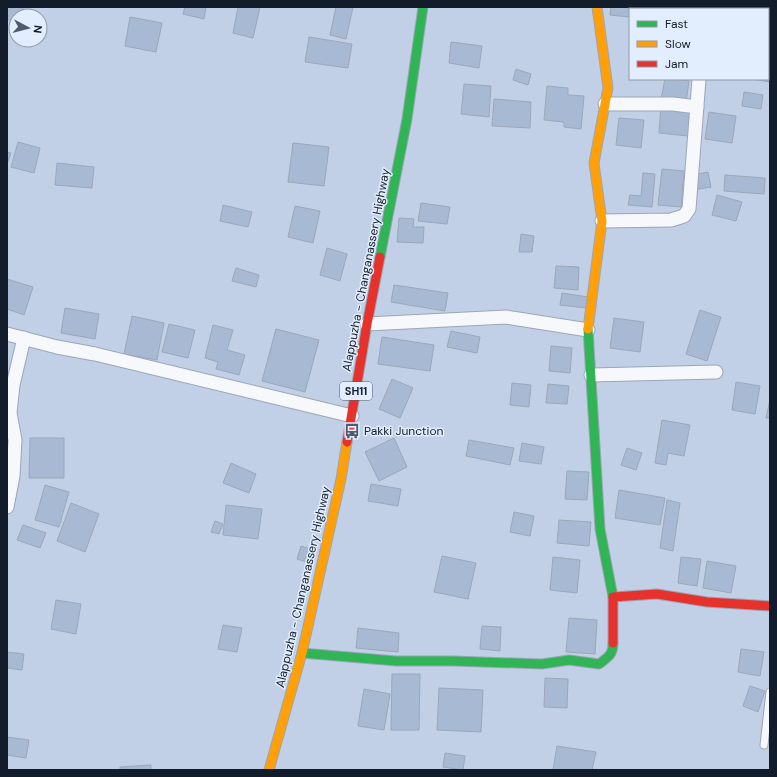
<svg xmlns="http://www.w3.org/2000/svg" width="777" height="777" font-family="'DM Sans',sans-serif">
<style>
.building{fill:#a8b9d3;stroke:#9ca7b8}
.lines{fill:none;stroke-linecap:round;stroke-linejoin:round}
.lane-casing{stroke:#9ba6b7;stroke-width:9}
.street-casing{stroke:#9ba6b7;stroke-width:15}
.fast-casing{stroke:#9ba6b7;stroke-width:11}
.slow-casing{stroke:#9ba6b7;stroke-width:11}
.jam-casing{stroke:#9ba6b7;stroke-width:11}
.lane{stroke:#f6f8fb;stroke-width:7}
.street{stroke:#f6f8fb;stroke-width:13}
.fast{stroke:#30b455;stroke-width:9}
.slow{stroke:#ff9f0a;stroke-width:9}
.jam{stroke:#e5322d;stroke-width:9}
.labels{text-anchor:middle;stroke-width:3;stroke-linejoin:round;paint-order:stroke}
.shield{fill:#e2edfd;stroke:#505b69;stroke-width:1}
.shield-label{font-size:11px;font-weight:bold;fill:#121c2a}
.street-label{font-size:12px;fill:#121c2a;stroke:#e2edfd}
.poi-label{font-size:12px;fill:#121c2a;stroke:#e2edfd;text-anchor:start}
</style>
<rect width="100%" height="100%" fill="#c1d0e6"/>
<g class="building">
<path d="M7,7H24L19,16H16L15,23L7,19Z"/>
<path d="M185,7H206L204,19L183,14Z"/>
<path d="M238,7H260L253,38L233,33Z"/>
<path d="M336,7H353L346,39L330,35Z"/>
<path d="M611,7H639V9H630V17L610,15Z"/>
<path d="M711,7H734L742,9H711Z"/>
<path d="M130,17L162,23L156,52L125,46Z"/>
<path d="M309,37L352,44L348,68L305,62Z"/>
<path d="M451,42L482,46L479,68L449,63Z"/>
<path d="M768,60H770V82L752,79H768Z"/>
<path d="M516,69L531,74L528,85L513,80Z"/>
<path d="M665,79H678L689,81L686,103L661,99Z"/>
<path d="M464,84L491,86L489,117L461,114Z"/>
<path d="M547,86L568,88V95L584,96L581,129L564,127V122L544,120Z"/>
<path d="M744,92L763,95L761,109L742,106Z"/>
<path d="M494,99L531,102L530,128L492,126Z"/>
<path d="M661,105L691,108L688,136L659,133Z"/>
<path d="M709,112L736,116L732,143L705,139Z"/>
<path d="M619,118L644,120L641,148L616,145Z"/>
<path d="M18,142L40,148L34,173L11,167Z"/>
<path d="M293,143L329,147L324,186L288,182Z"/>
<path d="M7,152L11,153L7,164Z"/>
<path d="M57,163L94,167L92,188L55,185Z"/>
<path d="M662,169L684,171L681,207L658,205Z"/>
<path d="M708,172L711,187L694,190L692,175Z"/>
<path d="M643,173L655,174L652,207L628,205L630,195L641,196Z"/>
<path d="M725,175L765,178L764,194L724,191Z"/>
<path d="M717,195L742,202L736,221L712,215Z"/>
<path d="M421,203L450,207L447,224L418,221Z"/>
<path d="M223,205L252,212L248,227L220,221Z"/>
<path d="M295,206L320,211L313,243L288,237Z"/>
<path d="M399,218L414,219L413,227H424L423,243L397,242Z"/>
<path d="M521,234L534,236L532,252H519Z"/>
<path d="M327,248L347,254L340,281L320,275Z"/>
<path d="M556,266L579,267L578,290L554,288Z"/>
<path d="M236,268L259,275L256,287L232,281Z"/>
<path d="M7,279L33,287L24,315L7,309Z"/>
<path d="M394,285L448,293L445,311L391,302Z"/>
<path d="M562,293L588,297L586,308L560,305Z"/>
<path d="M65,308L99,314L95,339L61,333Z"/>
<path d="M700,310L721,317L707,361L686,354Z"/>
<path d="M132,316L164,323L157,360L124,354Z"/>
<path d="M614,318L644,322L640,352L610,348Z"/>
<path d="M169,324L195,330L188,358L162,352Z"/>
<path d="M213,325L233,330L227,350L245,355L239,375L216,369L218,362L205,358Z"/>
<path d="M276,329L319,340L305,392L262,381Z"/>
<path d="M451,331L480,337L477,353L447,347Z"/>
<path d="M382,337L434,345L430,371L378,364Z"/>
<path d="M551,346L572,348L570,373L549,371Z"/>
<path d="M392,379L413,388L400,418L379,409Z"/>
<path d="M736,382L760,386L755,414L732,410Z"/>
<path d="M512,383L531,385L529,407L510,405Z"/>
<path d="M548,384L569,386L567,404L546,403Z"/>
<path d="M770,400V418H766Z"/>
<path d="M662,420L690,425L684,456L668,453L666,465L655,463Z"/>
<path d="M30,438H64V478H29Z"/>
<path d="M394,438L407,467L379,481L365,452Z"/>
<path d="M469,440L514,448L510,465L466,456Z"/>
<path d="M522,443L544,447L541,464L519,461Z"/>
<path d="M627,448L642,453L636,470L621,465Z"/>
<path d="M231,463L256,474L249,493L223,483Z"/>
<path d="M567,471L589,472L587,500L565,499Z"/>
<path d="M371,484L401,489L398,506L368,501Z"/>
<path d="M45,485L69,492L59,527L35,520Z"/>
<path d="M619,490L665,498L660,525L615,518Z"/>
<path d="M667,500L680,503L673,551L660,548Z"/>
<path d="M71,503L99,514L85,552L57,541Z"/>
<path d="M226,505L262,509L258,539L223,535Z"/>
<path d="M514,512L534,516L530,536L510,532Z"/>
<path d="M559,520L591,522L589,546L557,543Z"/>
<path d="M215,521L223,524L219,534L211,532Z"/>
<path d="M23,525L46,533L40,548L17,540Z"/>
<path d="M301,546L311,549L307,562L297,559Z"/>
<path d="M442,556L476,563L468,599L434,592Z"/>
<path d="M553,557L580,560L577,593L550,590Z"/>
<path d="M681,557L701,559L697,586L678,583Z"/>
<path d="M707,561L736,566L731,593L703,588Z"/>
<path d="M56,600L81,604L76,634L51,629Z"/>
<path d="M569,618L597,620L595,654L566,652Z"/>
<path d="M223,625L242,628L237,652L218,649Z"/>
<path d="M482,626L501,627L500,651L480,649Z"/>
<path d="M358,628L399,633L398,652L356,648Z"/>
<path d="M741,649L764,652L760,676L738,672Z"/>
<path d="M7,652L24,654L22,670L7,668Z"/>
<path d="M392,674H420L419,730H391Z"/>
<path d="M545,678L568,679L567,708L544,707Z"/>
<path d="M750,686L765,691L758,712L743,706Z"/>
<path d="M439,688L483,690L481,732L437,730Z"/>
<path d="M364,689L390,694L384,730L358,726Z"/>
<path d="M7,737L29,740L26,758L7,755Z"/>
<path d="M557,746L596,752L592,770H553Z"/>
<path d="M445,753L465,756L463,770L443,767Z"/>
<path d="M151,765V770H120V767Z"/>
</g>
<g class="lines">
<defs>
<path id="lane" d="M764,745L770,692"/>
<g id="street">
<path d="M704,9V7"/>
<path d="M605,104H673L697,107"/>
<path d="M602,221L671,220L684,216L689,209L699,79"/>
<path d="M367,324L506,317L588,330"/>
<path d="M7,334L57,347L95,354L352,416"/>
<path d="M591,375L716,372"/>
<path d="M7,507L13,476L15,440L10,413L13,385L24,338"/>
</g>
<g id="fast">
<path d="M380,257L407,119L423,7"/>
<path d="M588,329L600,529L613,597"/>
<path d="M302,653L396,661H453L542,664L569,660L599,664C608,657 613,655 613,643"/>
</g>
<g id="slow">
<path d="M588,329L602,221L594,163L608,88L597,7"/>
<path d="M269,770L302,653L341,479L347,442"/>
</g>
<g id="jam">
<path d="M347,442L367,324L380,257"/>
<path d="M613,643V597L657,594L707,602L770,606"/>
</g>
</defs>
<use href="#lane" class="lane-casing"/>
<use href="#street" class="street-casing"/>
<use href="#fast" class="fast-casing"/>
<use href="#slow" class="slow-casing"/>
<use href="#jam" class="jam-casing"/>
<use href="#lane" class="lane"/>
<use href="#street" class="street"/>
<use href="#fast" class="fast"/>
<use href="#slow" class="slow"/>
<use href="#jam" class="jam"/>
</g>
<defs>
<symbol id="bus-bare" viewBox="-9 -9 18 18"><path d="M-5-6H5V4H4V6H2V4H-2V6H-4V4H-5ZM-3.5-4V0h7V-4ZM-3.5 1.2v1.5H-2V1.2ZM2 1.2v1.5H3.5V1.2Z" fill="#4f5b6c" stroke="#e2edfd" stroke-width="2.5" paint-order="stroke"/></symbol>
</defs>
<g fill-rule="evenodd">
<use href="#bus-bare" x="341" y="420" width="22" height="22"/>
</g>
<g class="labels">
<rect class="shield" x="340" y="382" width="32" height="18" rx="3"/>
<g class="shield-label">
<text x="356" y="395">SH11</text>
</g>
<g class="street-label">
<text transform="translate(366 270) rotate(-79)" y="4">Alappuzha - Changanassery Highway</text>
<text transform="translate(303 587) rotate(-77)" y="4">Alappuzha - Changanassery Highway</text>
</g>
<g class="poi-label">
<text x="364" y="435">Pakki Junction</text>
</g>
</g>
<rect width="777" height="777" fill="none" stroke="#121c2a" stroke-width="16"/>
<rect x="629" y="8" width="140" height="72" fill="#e2edfd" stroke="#8f99a9"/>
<rect x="637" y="21" width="20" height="6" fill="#30b455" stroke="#8f99a9"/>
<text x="665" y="28" font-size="12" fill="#121c2a">Fast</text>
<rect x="637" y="41" width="20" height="6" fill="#ff9f0a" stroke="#8f99a9"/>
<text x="665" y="48" font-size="12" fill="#121c2a">Slow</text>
<rect x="637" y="61" width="20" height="6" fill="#e5322d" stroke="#8f99a9"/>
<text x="665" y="68" font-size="12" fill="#121c2a">Jam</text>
<g transform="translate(28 28) rotate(97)"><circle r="19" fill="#e2edfd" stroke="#8f99a9"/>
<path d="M0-3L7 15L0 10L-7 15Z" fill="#4f5b6c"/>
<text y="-6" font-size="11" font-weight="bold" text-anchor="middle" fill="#121c2a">N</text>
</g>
</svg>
